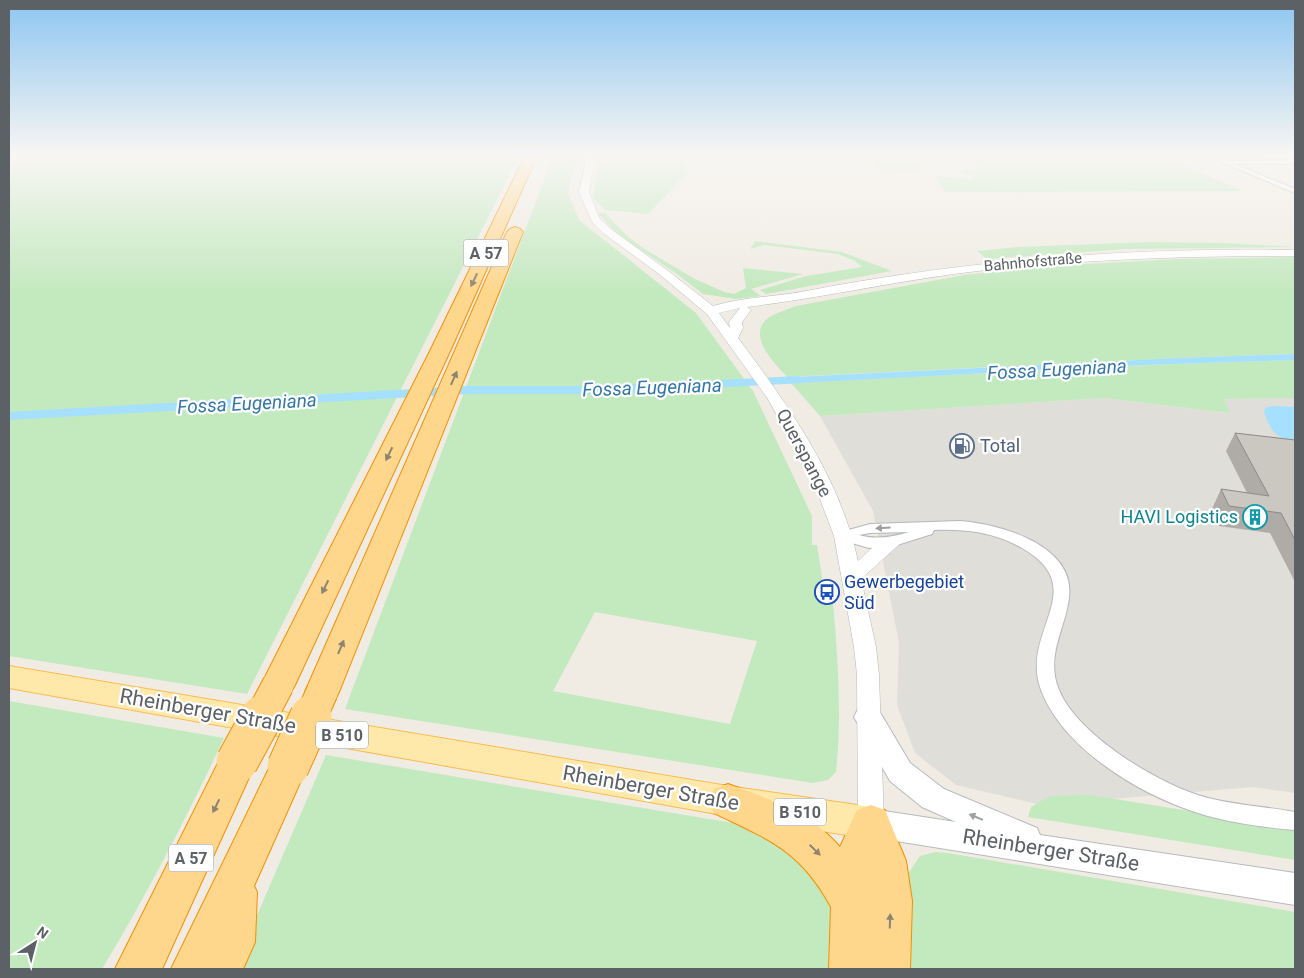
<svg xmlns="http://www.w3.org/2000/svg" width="1304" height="978" font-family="Roboto,sans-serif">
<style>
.industrial{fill:#e0ded9}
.green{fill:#c3e9bf;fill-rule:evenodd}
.water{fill:#a5e0ff}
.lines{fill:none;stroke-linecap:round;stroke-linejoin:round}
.canal{fill:#a5e0ff;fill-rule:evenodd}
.minor-casing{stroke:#b5b8bc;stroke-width:2}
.tertiary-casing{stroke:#b5b8bc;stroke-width:1}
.secondary-casing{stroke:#b6babf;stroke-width:2}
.primary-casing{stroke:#fabb53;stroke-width:2}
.motorway-casing{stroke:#f49000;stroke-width:2}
.minor{fill:#fff;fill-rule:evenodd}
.tertiary{fill:#fff;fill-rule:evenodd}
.secondary{fill:#fff;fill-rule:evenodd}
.primary{fill:#ffe9aa;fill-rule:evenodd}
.motorway{fill:#ffd78c;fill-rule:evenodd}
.motorway-bridge-far1-casing{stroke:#f49000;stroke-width:33;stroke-linecap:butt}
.motorway-bridge-casing{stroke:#f49000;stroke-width:43;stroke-linecap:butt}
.motorway-bridge-far1{stroke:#ffd78c;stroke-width:31}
.motorway-bridge{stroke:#ffd78c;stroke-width:41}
.wall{fill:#afaba6}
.building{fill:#cbc7c1;stroke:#8e8b87}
.oneway{fill:#8d8471}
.oneway2{fill:#9da0a3}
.labels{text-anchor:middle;stroke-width:4.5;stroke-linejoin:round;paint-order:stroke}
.far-street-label{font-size:15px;fill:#5c6166;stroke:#fff}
.shield{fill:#fff;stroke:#8d9094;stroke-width:1}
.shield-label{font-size:16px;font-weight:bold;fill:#5c6166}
.service-label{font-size:18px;fill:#4e5e75;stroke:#fff;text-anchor:start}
.street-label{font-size:18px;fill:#5c6166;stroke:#fff}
.culture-label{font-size:18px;fill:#0d838f;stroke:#fff;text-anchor:end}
.transit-label{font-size:18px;fill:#164399;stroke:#fff;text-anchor:start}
.water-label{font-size:19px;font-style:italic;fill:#3677a6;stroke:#fff}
.near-street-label{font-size:21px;fill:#5c6166;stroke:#fff}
</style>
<rect width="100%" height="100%" fill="#f0ece4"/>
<path class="industrial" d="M1104,398L1229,413L1224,399L1295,398V793L1253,787L1041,805L956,785L915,753L897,705L899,643L873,511L820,416Z"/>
<g class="green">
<path d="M46,156H519L247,694L9,656V167Z"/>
<path d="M553,156H578L568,193L579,220L696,313L753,391L812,516V545H817L826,602H833C838,659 842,716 836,772L828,780L813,783L345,709ZM595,612L757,641L730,724L553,691Z"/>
<path d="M600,156H685L688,173L648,214L605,210L593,198Z"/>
<path d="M704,156H916L924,170L877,169L873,162L703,158Z"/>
<path d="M972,156H1163L1242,191L945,192L935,176L973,179L971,175H965L959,169H977L978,166Z"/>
<path d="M598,213H605L626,235L643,248L693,278L724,292L734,294L746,288L743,268L803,274L751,289L761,296L736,299L703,294L677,274L617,234Z"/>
<path d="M755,241L842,252L892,271L766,294L760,290L806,276L862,267L855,261L838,254L764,245L750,249Z"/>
<path d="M1150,242L1224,243L1295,247L1126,249L987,259L977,251L1019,247Z"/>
<path d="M1295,257V354L1179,358L787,377C773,362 744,333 771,316C779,312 788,309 796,306L964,275L1048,266L1179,259Z"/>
<path d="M1295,360V398L1224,399L1230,413L1104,398L820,416L791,383L1145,365Z"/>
<path d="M9,701L224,738C187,817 147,894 102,969H9Z"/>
<path d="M326,755L733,823L779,837L810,857L842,929L840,969H234Z"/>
<path d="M1090,795L1295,828V860L1028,817L1031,807L1050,796Z"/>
<path d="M935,852L948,853L1295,912V969H903L907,875L920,856Z"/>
</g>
<g class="water">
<path d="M1295,354V360L1145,365L778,384L773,378L1179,358Z"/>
<path d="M1273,406L1295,407V444C1276,437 1271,432 1264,412L1265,408Z"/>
</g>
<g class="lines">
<path class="canal" d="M798,376L805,380L803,383L599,394H468L9,420V412L468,386H599Z"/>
<defs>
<g id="minor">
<path d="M1207,156H1217L1228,161L1295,160V164H1235L1295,189V193Z"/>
<path d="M960,521C1000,524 1076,545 1069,598C1065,630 1045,656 1059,690C1077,734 1154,781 1198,795C1229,805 1263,806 1295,812V830C1263,827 1229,823 1198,813C1141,795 1063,749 1041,690C1019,631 1093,589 1022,548C994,532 965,529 934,530L932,534L894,546L869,548L838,539L836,536L838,533L870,524ZM909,532C893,537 876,540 859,535L870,533Z"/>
</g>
<path id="tertiary" d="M587,156H595L589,192L600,219L611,229L667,270L713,306C743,297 775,297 806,291C967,260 1131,247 1295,250V256C1192,256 1089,259 986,270C905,279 827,297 747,307L751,310L742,322L743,328L738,338C788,405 840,477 858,561C870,551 884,532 901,537L903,541L861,579L876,647L879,675L884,823L880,832L871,835L862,832L858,823L857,675L854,647L834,536L814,483L768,399L707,314L659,274L603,233L592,222L579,192ZM740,308L729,322L730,328L719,313Z"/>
<path id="secondary" d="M868,706L878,709L910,763L944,789L1037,828L1040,835L1295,873V905L871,837L860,833L856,823L860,813L871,809L956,822L922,807L890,781L854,717L858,709Z"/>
<path id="primary" d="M9,666L728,786L871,807L883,812L888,823L883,834L871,839L728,816L9,688Z"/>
<g id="motorway">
<path d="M525,156H537L451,349L295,685L290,694L278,698L266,694L261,685L431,349Z"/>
<path d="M515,227L520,229L523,232L339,692L334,702L322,706L310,702L305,692L507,232L510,229Z"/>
<path d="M237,746L250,751L256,762L162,969H115L224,751Z"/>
<path d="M288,751L301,756L307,767L254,886L257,892L255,942L243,969H171L275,756Z"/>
<path d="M728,784C768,798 812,814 840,847L857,810L871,805L885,810L906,861L912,901L910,969H829L831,907C800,850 770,840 714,813L708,801L714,789Z"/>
</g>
</defs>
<use href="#minor" class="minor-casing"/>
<use href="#tertiary" class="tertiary-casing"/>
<use href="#secondary" class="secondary-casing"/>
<use href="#primary" class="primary-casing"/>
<use href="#motorway" class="motorway-casing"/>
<use href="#minor" class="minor"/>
<use href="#tertiary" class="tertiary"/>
<use href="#secondary" class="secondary"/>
<use href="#primary" class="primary"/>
<use href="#motorway" class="motorway"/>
<defs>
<g id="motorway-bridge-far1">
<path d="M261,717L278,685"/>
<path d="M311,717L322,692"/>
</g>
<g id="motorway-bridge">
<path d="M237,762L262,716"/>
<path d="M288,767L311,716"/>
</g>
</defs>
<use href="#motorway-bridge-far1" class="motorway-bridge-far1-casing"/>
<use href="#motorway-bridge" class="motorway-bridge-casing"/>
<use href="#motorway-bridge-far1" class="motorway-bridge-far1"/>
<use href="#motorway-bridge" class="motorway-bridge"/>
</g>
<path class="wall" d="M1235,433L1295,440V582L1270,533L1219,526L1212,509L1221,489L1247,493L1226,451Z"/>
<path class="building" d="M1235,433L1295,440V540L1281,513L1229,506L1221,489L1269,496Z"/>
<defs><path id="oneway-solid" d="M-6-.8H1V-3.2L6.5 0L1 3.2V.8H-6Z" transform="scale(1.25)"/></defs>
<g class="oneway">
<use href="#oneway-solid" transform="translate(474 280) rotate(115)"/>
<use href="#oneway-solid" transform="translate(454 378) rotate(-66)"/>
<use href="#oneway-solid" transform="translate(389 454) rotate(116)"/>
<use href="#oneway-solid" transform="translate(325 587) rotate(116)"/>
<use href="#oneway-solid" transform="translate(341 647) rotate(-67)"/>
<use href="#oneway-solid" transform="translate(216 806) rotate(116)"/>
<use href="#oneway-solid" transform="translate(815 850) rotate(44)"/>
<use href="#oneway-solid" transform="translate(890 921) rotate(-88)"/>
</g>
<g class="oneway2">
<use href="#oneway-solid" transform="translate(883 528) rotate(177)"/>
<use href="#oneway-solid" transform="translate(976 817) rotate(-157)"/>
</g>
<linearGradient id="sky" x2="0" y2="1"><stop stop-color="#8dc6f1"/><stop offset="0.53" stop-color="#f8f6f3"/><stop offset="1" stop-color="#f8f6f3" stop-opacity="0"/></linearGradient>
<rect width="1304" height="293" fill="url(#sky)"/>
<defs>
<symbol id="fuel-ring" viewBox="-11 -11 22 22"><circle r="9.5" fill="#fff" stroke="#5c6f8a" stroke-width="1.5"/><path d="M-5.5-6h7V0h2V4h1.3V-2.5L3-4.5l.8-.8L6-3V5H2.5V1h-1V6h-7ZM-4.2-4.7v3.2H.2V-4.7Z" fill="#5c6f8a"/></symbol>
<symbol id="building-ring" viewBox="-11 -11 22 22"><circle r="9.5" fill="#fff" stroke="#0f9aa8" stroke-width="1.5"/><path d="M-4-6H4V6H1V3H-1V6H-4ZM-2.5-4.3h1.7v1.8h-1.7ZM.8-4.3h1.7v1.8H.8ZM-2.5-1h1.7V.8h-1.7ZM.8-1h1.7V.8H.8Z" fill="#0f9aa8"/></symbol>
<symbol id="bus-ring" viewBox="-11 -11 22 22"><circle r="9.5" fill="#fff" stroke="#1a4fb4" stroke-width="1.5"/><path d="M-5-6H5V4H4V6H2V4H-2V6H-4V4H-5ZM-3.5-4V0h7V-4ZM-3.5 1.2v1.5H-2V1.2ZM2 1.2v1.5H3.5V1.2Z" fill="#1a4fb4"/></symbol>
</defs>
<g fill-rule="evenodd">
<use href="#fuel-ring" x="948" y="432" width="28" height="28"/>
<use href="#building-ring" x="1241" y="503" width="28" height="28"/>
<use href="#bus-ring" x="813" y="578" width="28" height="28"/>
</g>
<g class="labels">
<g class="far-street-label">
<text transform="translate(1033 262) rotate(-5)" y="5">Bahnhofstraße</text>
</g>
<g class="shield">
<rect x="463.5" y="239.5" width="45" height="27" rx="4"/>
<rect x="316" y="721.5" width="52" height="27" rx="4"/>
<rect x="774" y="798.5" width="52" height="27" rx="4"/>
<rect x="168.5" y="844.5" width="45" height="27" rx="4"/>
</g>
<g class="shield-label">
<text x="486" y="259">A 57</text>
<text x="342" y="741">B 510</text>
<text x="800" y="818">B 510</text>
<text x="191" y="864">A 57</text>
</g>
<g class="service-label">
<text x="980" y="452">Total</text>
</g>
<g class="street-label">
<text transform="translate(804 453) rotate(62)" y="6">Querspange</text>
</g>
<g class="culture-label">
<text x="1238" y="523">HAVI Logistics</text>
</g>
<g class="transit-label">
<text x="844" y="588">Gewerbegebiet<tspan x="844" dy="21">Süd</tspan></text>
</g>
<g class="water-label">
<text transform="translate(1057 369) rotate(-3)" y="7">Fossa Eugeniana</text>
<text transform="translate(652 387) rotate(-2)" y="7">Fossa Eugeniana</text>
<text transform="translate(247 403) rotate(-3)" y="7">Fossa Eugeniana</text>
</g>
<g class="near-street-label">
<text transform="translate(208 711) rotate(10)" y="7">Rheinberger Straße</text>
<text transform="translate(651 788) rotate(10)" y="7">Rheinberger Straße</text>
<text transform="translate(1051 850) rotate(9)" y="7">Rheinberger Straße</text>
</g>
</g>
<rect width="1304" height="978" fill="none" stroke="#5c6166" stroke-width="20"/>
<g transform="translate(35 943) rotate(36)" stroke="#ffffff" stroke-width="4" paint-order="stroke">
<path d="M0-4L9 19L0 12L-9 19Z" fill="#5c6166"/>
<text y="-8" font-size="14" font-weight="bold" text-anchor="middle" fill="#5c6166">N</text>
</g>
</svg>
